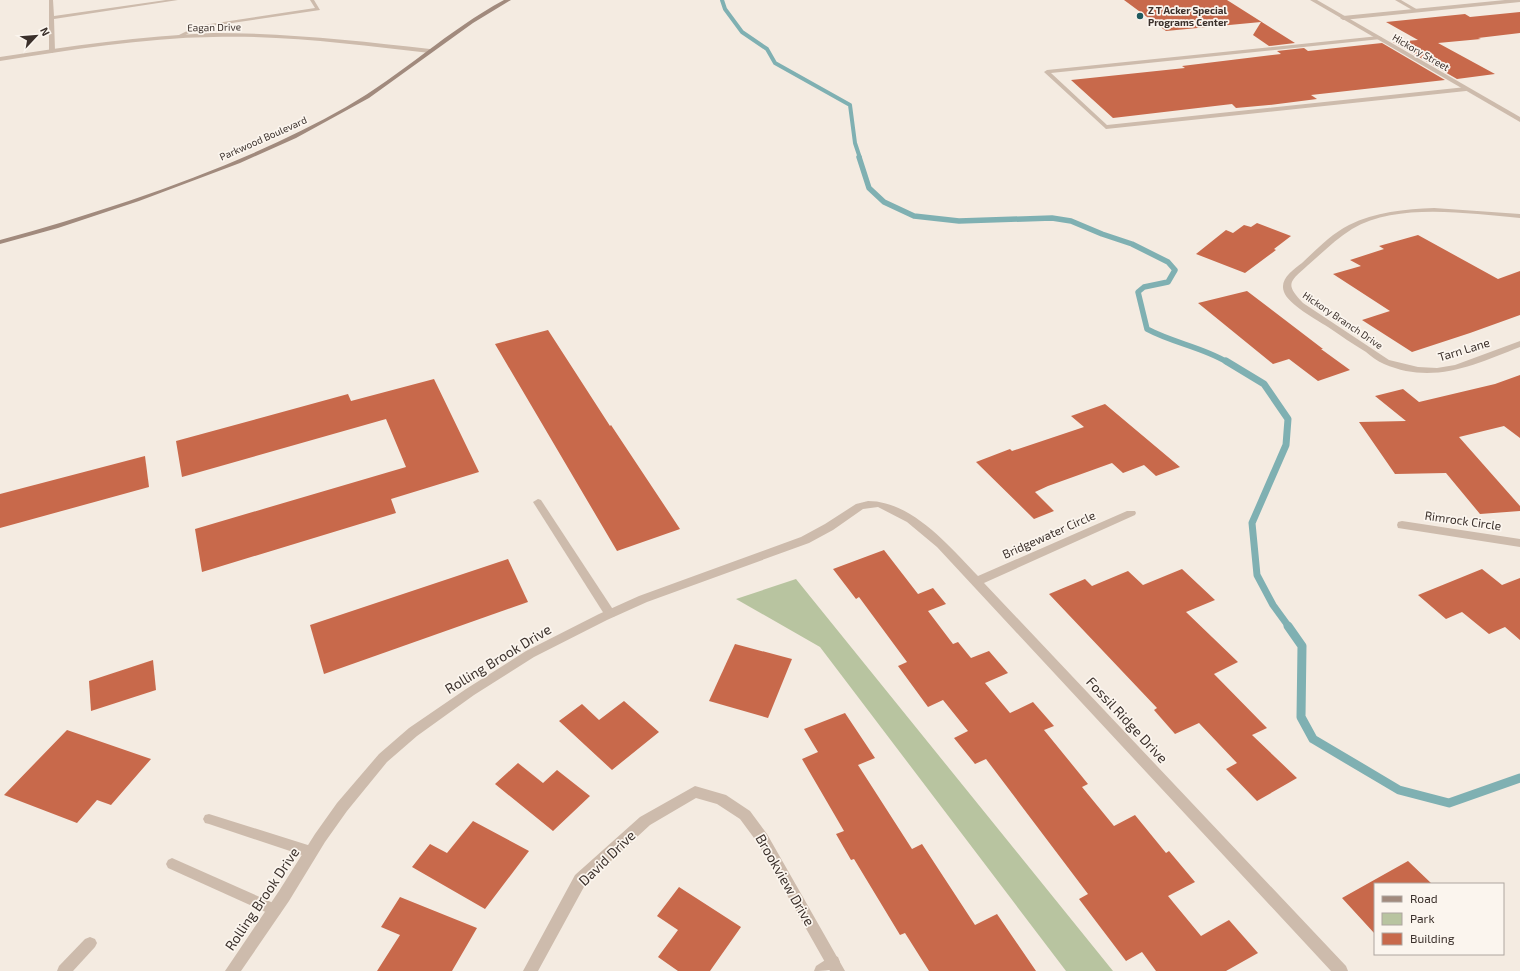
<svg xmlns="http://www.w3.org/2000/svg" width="1520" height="971" font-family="'Exo 2',sans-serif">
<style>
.green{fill:#b8c4a0}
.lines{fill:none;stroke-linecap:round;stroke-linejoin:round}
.stream-far3{stroke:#7fb0b2;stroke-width:4}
.stream-far2{stroke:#7fb0b2;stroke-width:5.5}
.stream-far1{stroke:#7fb0b2;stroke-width:7}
.stream{stroke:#7fb0b2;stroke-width:9}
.building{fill:#c8694b}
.service{fill:#cdbbac;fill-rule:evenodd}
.minor{fill:#cdbbac;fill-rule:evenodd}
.tertiary{fill:#cdbbac;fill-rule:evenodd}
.secondary{fill:#a18a7d;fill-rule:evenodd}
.poi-dot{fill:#1f5a5e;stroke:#fbf5ee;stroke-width:1.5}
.labels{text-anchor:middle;stroke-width:3.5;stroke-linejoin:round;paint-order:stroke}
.far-poi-label{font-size:10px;font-weight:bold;fill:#3b302b;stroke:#fbf5ee;text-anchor:start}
.far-street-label{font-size:10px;fill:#3b302b;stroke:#fbf5ee}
.street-label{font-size:12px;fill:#3b302b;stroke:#fbf5ee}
.near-street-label{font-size:14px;fill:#3b302b;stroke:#fbf5ee}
</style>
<rect width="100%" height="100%" fill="#f4ebe1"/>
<path class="green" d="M796,579L1113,971H1066L820,647L736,599Z"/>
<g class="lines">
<path class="stream-far3" d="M722,0L725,9L742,32L767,49L775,63L850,105L855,143L860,158"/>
<path class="stream-far2" d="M859,157L869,188L884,202L914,216L959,221L1052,218L1071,221L1102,234L1132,244L1168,262L1175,270L1168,282L1144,287L1138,292L1147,329C1173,343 1202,347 1227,362"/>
<path class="stream-far1" d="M1226,361L1264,384L1288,419L1286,445L1252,523L1257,575L1273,605L1289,627"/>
<path class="stream" d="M1288,626L1302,646L1301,717L1313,739L1399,790L1449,803L1520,778"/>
</g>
<g class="building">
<path d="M1124,0H1227L1295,43L1269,46L1253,35L1261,22L1166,31Z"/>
<path d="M1520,12V33L1478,38L1481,39L1438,43L1495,74L1457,79L1393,42L1418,40L1386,22L1465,14L1470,17Z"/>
<path d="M1382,43L1445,80L1311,95L1317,99L1269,105L1236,108L1232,104L1113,118L1071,80L1185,68L1182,66L1281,54L1277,51L1304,48L1308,51Z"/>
<path d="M1257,223L1291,236L1274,249L1276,250L1245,273L1196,254L1226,230L1233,233L1244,225L1251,227Z"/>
<path d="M1418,235L1498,279L1520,271V315L1470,333L1412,352L1362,320L1390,311L1333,274L1361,266L1350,260L1384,249L1379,246Z"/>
<path d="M1247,291L1323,349H1321L1350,370L1318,381L1289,359L1273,364L1198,303Z"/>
<path d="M548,330L610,426L611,425L680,529L617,551L495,344Z"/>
<path d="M1520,375V438L1504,426L1459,437L1520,506V511L1480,514L1446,473L1395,474L1359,422L1406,421L1375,396L1403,389L1419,402L1495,384Z"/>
<path d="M434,379L479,472L391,499L396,513L202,572L195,529L406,467L386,419L182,477L176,441L348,394L351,401Z"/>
<path d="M1105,404L1180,467L1156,476L1144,465L1123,473L1112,463L1048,486L1035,492L1054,511L1034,519L976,462L1010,449L1012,451L1084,427L1071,416Z"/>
<path d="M145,456L149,487L0,528V494Z"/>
<path d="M884,550L918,594L933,588L946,604L928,611L953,644L958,642L971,658L989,651L1008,673L985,683L1010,713L1033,702L1054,726L1044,730L1088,784L1082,787L1114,826L1135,815L1166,853L1169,851L1195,882L1168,896L1201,936L1229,920L1258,953L1226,971H1156L1142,952L1126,961L1079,899L1088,894L986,759L975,764L954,738L968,731L943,700L928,707L898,666L907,662L859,597L856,599L833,569Z"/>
<path d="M508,559L528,602L324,674L310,625Z"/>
<path d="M1182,569L1215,600L1186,612L1238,662L1214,674L1267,728L1252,735L1297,778L1257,801L1226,769L1237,763L1199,723L1175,734L1154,710L1157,708L1049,594L1085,579L1092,586L1128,571L1143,585Z"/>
<path d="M1482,569L1502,585L1520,578V640L1505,627L1489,634L1462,612L1446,619L1418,595Z"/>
<path d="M735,644L792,659L768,718L709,701Z"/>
<path d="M153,660L156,690L91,711L89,681Z"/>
<path d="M624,701L659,732L612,770L559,721L582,704L599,720Z"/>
<path d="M845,713L875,758L858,765L912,849L922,844L975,925L997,914L1036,971H929L905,933L900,935L854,859L851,860L836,834L844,831L802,759L818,752L804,729Z"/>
<path d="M67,730L151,759L111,805L97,800L77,823L4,795Z"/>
<path d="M518,763L543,783L557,770L590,796L553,831L495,784Z"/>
<path d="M473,821L529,851L485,909L412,867L430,844L447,853Z"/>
<path d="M1408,861L1432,884H1375V934L1342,898Z"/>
<path d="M679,887L741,927L710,971H678L658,957L678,930L657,916Z"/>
<path d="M400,897L477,928L452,971H377L400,935L381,927Z"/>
</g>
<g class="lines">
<g class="service">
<path d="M49,0H53L54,16L166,0H178L54,19L55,51L52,53L49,51Z"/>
<path d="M310,0H314L320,10L198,28L180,38L175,37L197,26L315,8Z"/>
<path d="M1395,0H1401L1418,10L1414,11Z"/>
<path d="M1379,36L1382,38L1381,39L1051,73L1107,125L1466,87L1469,89L1466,91L1106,129L1044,72L1047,70Z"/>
<path d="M538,499L541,500L614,611L615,614L614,617H606L533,502Z"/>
<path d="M209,814L311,846L315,848L317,852L315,856L311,858L209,824L205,823L203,819L205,815Z"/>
<path d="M172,858L280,906L281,910L280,914L275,916L270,914L168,868L166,864L168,860Z"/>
<path d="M90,937L95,939L97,943L95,947L73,971H57L59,966L85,939Z"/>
<path d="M833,955L838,957L840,962C835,971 825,971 814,971L816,966Z"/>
</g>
<g class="minor">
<path d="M1505,0H1520V2L1343,20L1340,18L1343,16Z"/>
<path d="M213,33C286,33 358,41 430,49L433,51L430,53C358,45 286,35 213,37C142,38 71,50 0,61V57C71,46 141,36 213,33Z"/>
<path d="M1434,208L1520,214V218C1468,214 1399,202 1352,229C1336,239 1322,253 1307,266C1289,282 1285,284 1303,303L1389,360L1418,367L1437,368L1455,365L1520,341V347C1474,365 1433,385 1384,364C1377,361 1371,356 1366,352C1353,344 1341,336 1328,327C1317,320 1288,304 1284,292C1279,279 1293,270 1302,263C1316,250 1331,234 1349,225C1375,212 1405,209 1434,208Z"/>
<path d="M868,501C912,501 950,547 978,576L1127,511H1135L1136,513L1135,515L984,583L1346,966L1348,971H1331L937,547L907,522L878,507L863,509L833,530L809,543L647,602L607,620L534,657L474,695L417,736L387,762L347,811L325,842L289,901L241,971H225L279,891L315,834L337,803L379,754L409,728L466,689L526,651L599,614L639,596L801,537L825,524L856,504Z"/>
<path d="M1402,521L1520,539V547L1398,528L1397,525L1398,522Z"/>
<path d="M695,786L726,795L750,811L767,834L845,971H830L757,842L740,819L717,804L696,798L650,825L585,885L538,971H523L575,875L640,817Z"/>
</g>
<path class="tertiary" d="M1310,0H1317L1520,117V122Z"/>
<path class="secondary" d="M504,0H511L473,23L369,98L296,138L240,163L139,201L58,228L0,244V240C116,208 242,166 346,107C402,75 448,30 504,0Z"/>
</g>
<circle class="poi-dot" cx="1140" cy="16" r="4"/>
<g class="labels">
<g class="far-poi-label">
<text x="1148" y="14">Z T Acker Special<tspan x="1148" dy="12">Programs Center</tspan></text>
</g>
<g class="far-street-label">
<text transform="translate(214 27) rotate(-1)" y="4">Eagan Drive</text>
<text transform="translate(1421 52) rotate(30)" y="4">Hickory Street</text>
<text transform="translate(263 138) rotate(-24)" y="4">Parkwood Boulevard</text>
<text transform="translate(1343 320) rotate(34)" y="4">Hickory Branch Drive</text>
</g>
<g class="street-label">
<text transform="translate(1464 350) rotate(-17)" y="4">Tarn Lane</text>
<text transform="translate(1463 521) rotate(8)" y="4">Rimrock Circle</text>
<text transform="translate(1049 535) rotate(-24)" y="4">Bridgewater Circle</text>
</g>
<g class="near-street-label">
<text transform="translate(498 659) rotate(-31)" y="5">Rolling Brook Drive</text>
<text transform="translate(1127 720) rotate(47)" y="5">Fossil Ridge Drive</text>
<text transform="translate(607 858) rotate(-44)" y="5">David Drive</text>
<text transform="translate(785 880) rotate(60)" y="5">Brookview Drive</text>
<text transform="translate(262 899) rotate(-56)" y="5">Rolling Brook Drive</text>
</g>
</g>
<rect x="1374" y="883" width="130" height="72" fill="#fbf5ee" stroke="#aea6a0"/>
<rect x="1382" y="896" width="20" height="6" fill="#a18a7d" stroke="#aea6a0"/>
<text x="1410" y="903" font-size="12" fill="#3b302b">Road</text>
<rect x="1382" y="913" width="20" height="12" fill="#b8c4a0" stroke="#aea6a0"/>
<text x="1410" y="923" font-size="12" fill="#3b302b">Park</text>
<rect x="1382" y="933" width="20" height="12" fill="#c8694b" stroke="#aea6a0"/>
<text x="1410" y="943" font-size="12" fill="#3b302b">Building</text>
<g transform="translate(36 36) rotate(64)" stroke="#fbf5ee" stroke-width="3" paint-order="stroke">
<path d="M0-3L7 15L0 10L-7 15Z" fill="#3b302b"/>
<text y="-6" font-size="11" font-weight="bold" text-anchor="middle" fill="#3b302b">N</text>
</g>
</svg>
